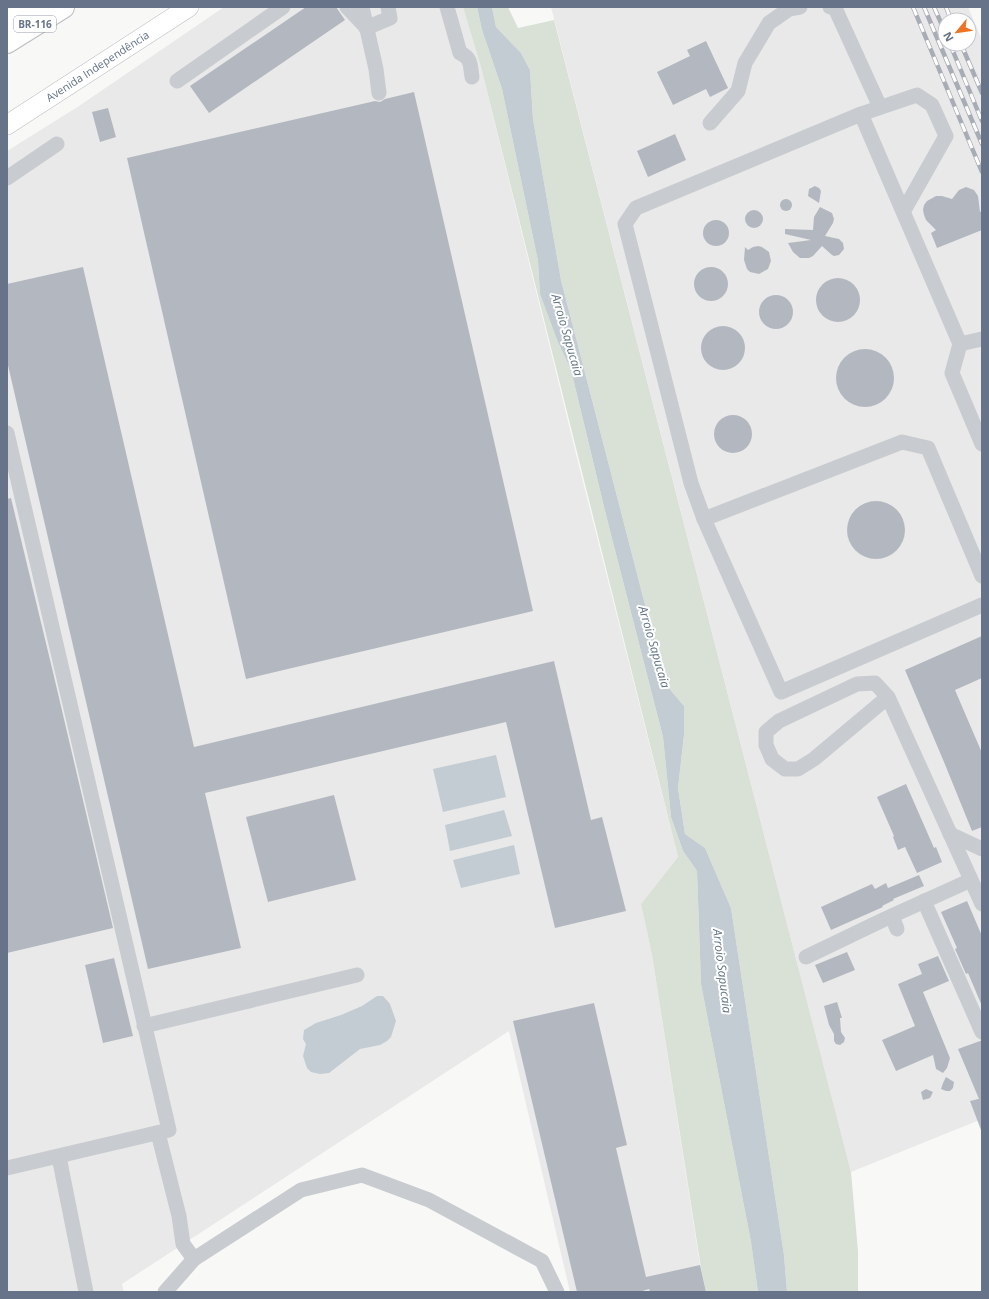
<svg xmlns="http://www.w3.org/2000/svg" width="989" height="1299" font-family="'Open Sans',sans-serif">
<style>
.built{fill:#e9e9e9;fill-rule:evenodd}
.green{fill:#d9e1d7}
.water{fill:#c3ccd2}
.building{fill:#b3b8c0}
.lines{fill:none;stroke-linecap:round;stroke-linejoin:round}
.minor-tunnel{stroke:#d4d8da;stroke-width:15;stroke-dasharray:15 8;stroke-linecap:butt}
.major-casing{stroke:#bbbec2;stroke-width:20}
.highway-casing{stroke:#babdc1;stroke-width:24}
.minor{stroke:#c8cbcf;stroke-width:15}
.major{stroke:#fff;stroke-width:19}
.highway{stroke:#fff;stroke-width:22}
.rail-casing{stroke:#a8acb4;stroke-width:4.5}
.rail{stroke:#fff;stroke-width:3;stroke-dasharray:9;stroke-linecap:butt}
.labels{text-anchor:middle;stroke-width:4;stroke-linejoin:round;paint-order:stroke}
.shield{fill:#fff;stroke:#949dac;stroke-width:1}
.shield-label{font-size:10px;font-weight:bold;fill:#667388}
.street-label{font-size:11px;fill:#667388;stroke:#fff}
.water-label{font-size:12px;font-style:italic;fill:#627583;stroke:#fff}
</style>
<rect width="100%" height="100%" fill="#f8f9f6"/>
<g class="built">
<path d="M224,7H463L482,71L578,462L678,857L641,904L652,955L700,1265L706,1292H570L509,1031L122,1284L124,1292H7V151L79,106Z"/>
<path d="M551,7H968L982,40V1119L851,1172ZM945,20H969V44H945Z"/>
</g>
<g class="green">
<path d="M463,7H477L482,30L502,89L538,261L540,294L557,340L571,370L607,519L663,737L671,817L683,851L697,871L701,984L751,1242L758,1292H706L701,1268L652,955L641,904L678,857L482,71Z"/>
<path d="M492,7H508L518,28L554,20L851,1172L858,1251V1292H787L784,1255L731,908L705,848L685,834L678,788L684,735V706L667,686L642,593L561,280L533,119L530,70L521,53L496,27Z"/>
</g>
<g class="water">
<path d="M477,7H492L496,27L521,53L530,70L533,119L561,280L642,593L667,686L684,706V735L678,788L685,834L705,848L731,908L784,1255L787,1292H758L751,1242L701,984L697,871L683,851L671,817L663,737L607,519L571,370L557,340L540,294L538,261L502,89L482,30Z"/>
<path d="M496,755L506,797L443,812L433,769Z"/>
<path d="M504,810L512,836L450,851L445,825Z"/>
<path d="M514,845L520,874L461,888L453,860Z"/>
<path d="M377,996H383L390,1004L396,1021L391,1037L387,1041L380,1045L360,1049L329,1073L320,1074L311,1072L307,1068L303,1056L306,1044L303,1039L304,1030L316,1023L341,1015L362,1006Z"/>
</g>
<g class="building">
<path d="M306,7H336L345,20L209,113L190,86Z"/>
<path d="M706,41L728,88L710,97L706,89L673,105L657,72L690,56L687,50Z"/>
<path d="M414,92L533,611L246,679L127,158L375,101L380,102L385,99Z"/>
<path d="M108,108L116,137L100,142L92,112Z"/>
<path d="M675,134L686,160L648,177L637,151Z"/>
<path d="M815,186L819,188L821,191L819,203L808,196L809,189Z"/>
<path d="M966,187L974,190L978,196L980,212L982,211V230L937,248L931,233L936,230L926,220L924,215L923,210L924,205L927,201L936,196H942L952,199L959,190Z"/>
<circle cx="786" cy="205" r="6"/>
<path d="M820,207L832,213L834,219L833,223L825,236L839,239L843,243L844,249L839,255L834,256L832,255L822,246L813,256L809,258H800L793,252L788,243L811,240L785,234V229L813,230L814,217Z"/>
<circle cx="754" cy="219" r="9"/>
<circle cx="716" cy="233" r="13"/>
<path d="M758,246L762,247L769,252L771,261L768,269L759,274L750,272L747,269L744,260L745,247L748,250L753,247Z"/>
<circle cx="711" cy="284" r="17"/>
<path d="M83,267L194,747L554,661L591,820L602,817L626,911L555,928L506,722L205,793L241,948L148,969L7,361V284Z"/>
<circle cx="838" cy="300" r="22"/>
<circle cx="776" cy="312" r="17"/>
<circle cx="723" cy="348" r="22"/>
<circle cx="865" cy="378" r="29"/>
<circle cx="733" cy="434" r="19"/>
<path d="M11,498L52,668L113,928L7,953V499Z"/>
<circle cx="876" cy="530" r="29"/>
<path d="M982,636V678L955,690L982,753V827L972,831L944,762L905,670Z"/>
<path d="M906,784L934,848L936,847L942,862L917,873L905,847L898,850L893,837L894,836L877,797Z"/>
<path d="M334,795L356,880L268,902L246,817Z"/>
<path d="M919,875L924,886L893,899L894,900L882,906L883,907L831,930L821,907L872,884L875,889L886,883L888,888Z"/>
<path d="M967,901L982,936V1006L968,973L966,974L955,949L957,948L941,912Z"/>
<path d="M847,952L855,970L823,983L815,965Z"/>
<path d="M938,956L949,981L923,992L950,1058L947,1068L943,1073L936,1069L933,1055L896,1071L882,1040L915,1026L898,984L922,974L918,964Z"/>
<path d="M114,958L133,1036L103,1043L85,965Z"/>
<path d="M837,1002L842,1018H840L841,1032L845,1038L844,1042L840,1045L836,1044L834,1041V1034L829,1025L824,1006Z"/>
<path d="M594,1003L627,1145L616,1148L646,1277L700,1265L706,1292H650L649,1289L639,1292H577L513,1021Z"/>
<path d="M980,1041H982L981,1130L970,1101L978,1099H979L958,1049Z"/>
<path d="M946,1077L954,1082L953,1088L950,1091H946L941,1089L943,1083Z"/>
<path d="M926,1089L933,1092L930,1098L923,1100L921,1092Z"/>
</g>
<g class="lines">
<path class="minor-tunnel" d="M678,1291V1292"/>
<defs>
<g id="major">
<path id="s1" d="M7,125L189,7"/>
</g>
<g id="highway">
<path d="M7,22L31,7"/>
<path d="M7,42L63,7"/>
</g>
</defs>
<use href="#major" class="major-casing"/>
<use href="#highway" class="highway-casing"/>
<g class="minor">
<path d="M347,7L366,27"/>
<path d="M362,7L376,69L379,93"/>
<path d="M447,7L460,53C472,58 470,66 472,77"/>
<path d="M830,7L835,8L880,107"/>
<path d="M366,28L390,18L388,7"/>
<path d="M177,81L283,7"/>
<path d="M861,114L636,208L625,224L691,483L704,519L781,692L982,605"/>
<path d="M710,123L738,91L745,63L769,23L789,9L800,7"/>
<path d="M7,178L57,144"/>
<path d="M903,212L946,136L932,105L917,95L861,114L960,344L982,339"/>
<path d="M960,344L952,373L982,444"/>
<path d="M7,433L169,1130L7,1168"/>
<path d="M704,519L902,442L928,448L982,576"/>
<path d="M888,697L814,759L798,769H785L772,759L766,745V732L779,721L857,684L875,683L888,697L982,904"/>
<path d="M950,834L982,849"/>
<path d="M924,901L982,1032"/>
<path d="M892,916L897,929"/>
<path d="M806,957L885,919L971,880"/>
<path d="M144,1026L357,975"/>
<path d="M158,1133L179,1216L183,1244L194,1259"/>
<path d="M59,1157L86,1292"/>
<path d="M165,1292L194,1259L301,1190L362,1175L429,1200L542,1261L557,1292"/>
</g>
<use href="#major" class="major"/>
<use href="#highway" class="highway"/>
<defs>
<g id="rail">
<path d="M913,7L982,172"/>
<path d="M924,7L982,144"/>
<path d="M934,7L945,32"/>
<path d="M946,7L951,20"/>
<path d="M950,44L982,121"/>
<path d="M961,44L982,93"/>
</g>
</defs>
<use href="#rail" class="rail-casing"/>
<use href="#rail" class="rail"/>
</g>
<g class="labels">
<rect class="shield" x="14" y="16" width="42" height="16" rx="3"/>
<g class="shield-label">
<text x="35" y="28">BR-116</text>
</g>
<g class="street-label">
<text dy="4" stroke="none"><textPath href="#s1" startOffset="108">Avenida Independência</textPath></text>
</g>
<g class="water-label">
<text transform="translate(567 335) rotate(74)" y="4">Arroio Sapucaia</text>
<text transform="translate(654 647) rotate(74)" y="4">Arroio Sapucaia</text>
<text transform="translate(722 971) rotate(83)" y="4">Arroio Sapucaia</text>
</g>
</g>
<rect width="989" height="1299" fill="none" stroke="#667388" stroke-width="16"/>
<g transform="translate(957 32) rotate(241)"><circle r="19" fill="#ffffff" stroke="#c2c7cf"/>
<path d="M0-3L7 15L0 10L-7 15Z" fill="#ed7422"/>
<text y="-6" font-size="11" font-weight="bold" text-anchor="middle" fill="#667388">N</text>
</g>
</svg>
